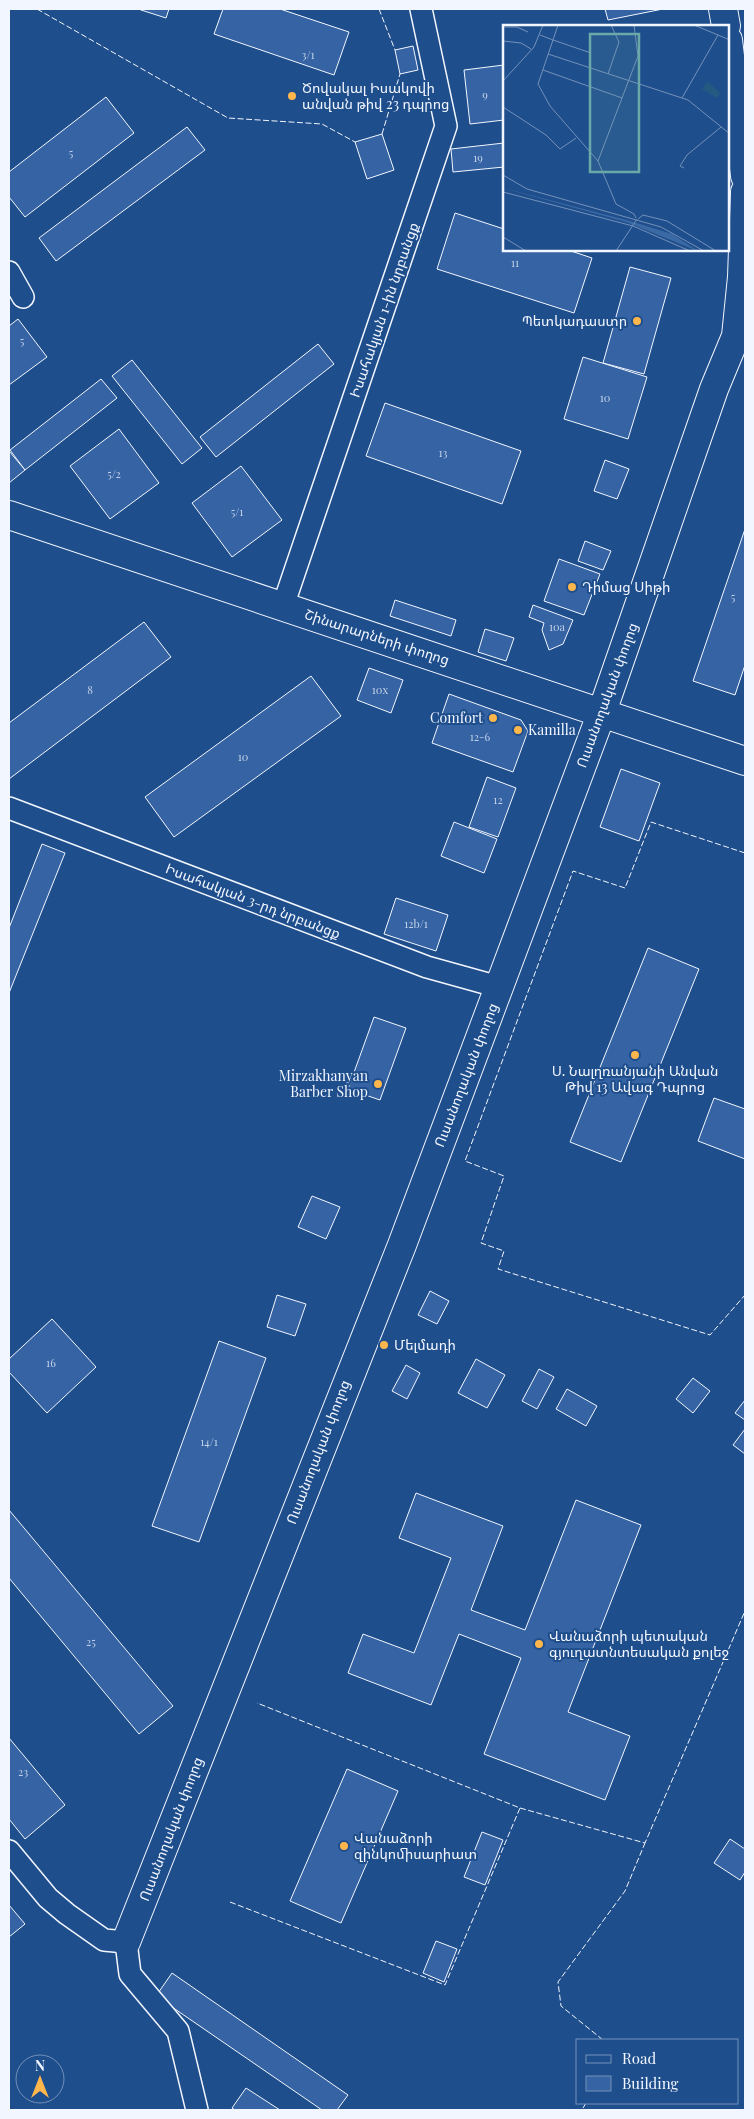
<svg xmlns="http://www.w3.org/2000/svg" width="754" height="2119" font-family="'Playfair Display','Noto Sans Armenian',serif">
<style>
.building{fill:#3563a3;stroke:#f2f6ff}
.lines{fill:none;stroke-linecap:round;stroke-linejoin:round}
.street-casing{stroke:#f2f6ff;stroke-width:24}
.secondary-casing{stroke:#f2f6ff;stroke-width:30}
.street{stroke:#1f4e8c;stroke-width:21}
.secondary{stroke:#1f4e8c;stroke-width:28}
.fence{stroke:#f2f6ff;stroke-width:1;stroke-dasharray:6 2.5;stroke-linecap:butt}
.poi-dot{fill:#ffb74d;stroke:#1f4e8c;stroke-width:2}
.labels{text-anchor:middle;stroke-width:4;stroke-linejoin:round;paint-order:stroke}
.number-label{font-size:11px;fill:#c3d1e8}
.poi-label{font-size:14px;fill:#f2f6ff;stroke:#1f4e8c;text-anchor:start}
.street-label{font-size:14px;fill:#f2f6ff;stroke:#1f4e8c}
.inset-road{fill:none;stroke:#7391ba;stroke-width:1}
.view{fill:#6aa9a8;fill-opacity:0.15;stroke:#6aa9a8;stroke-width:2.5}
.inset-edge{fill:none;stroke:#f2f6ff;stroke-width:2.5}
</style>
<rect width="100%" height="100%" fill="#1f4e8c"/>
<g class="building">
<path d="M138,9H169L166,18Z"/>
<path d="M223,9H280L349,32L334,75L214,34Z"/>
<path d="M605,9H663L608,20Z"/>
<path d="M413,46L418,70L400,74L395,50Z"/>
<path d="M504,65V120L470,124L464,70Z"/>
<path d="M106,97L134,133L25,217L9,197V172Z"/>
<path d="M187,127L205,150L56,261L39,238Z"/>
<path d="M382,134L394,170L367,179L355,142Z"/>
<path d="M504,143V167L453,172L451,149Z"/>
<path d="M455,213L504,229V250H568L592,258L574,313L437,269Z"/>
<path d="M630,267L671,278L644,374L603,363Z"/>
<path d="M18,319L47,357L9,385V326Z"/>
<path d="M318,344L334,364L216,457L200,437Z"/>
<path d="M583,357L647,377L628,439L564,419Z"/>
<path d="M132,360L202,448L182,464L112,376Z"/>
<path d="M101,379L117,398L25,470L10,450Z"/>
<path d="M385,403L521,451L502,504L366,456Z"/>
<path d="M119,429L159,483L110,519L70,466Z"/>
<path d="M9,451L25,470L9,483Z"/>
<path d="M605,460L629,469L617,499L594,491Z"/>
<path d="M241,466L282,520L232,557L192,503Z"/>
<path d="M745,529V665L735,695L693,681Z"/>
<path d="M585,541L611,551L603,570L578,561Z"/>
<path d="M559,559L600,574L584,615L544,601Z"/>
<path d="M395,600L456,620L451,636L390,616Z"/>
<path d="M533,605L573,620L563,644L549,650L542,630L544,623L529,617Z"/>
<path d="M144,622L171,657L9,779V723Z"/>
<path d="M485,629L514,638L506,661L478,652Z"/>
<path d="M369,668L403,680L391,713L357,700Z"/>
<path d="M311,676L341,716L174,837L145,797Z"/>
<path d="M449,694L521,720L528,731L513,772L432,743Z"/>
<path d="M621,769L660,783L639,841L600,827Z"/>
<path d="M487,777L516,788L498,837L469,827Z"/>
<path d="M454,822L497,839L484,873L441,856Z"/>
<path d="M42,844L65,853L9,993V928Z"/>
<path d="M396,898L448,915L436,951L384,934Z"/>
<path d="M648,948L699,969L621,1162L570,1142Z"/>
<path d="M374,1017L406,1028L380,1100L348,1089Z"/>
<path d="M714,1098L745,1109V1159L698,1141Z"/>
<path d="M312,1196L340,1207L326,1239L298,1227Z"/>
<path d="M430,1291L449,1301L437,1324L418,1315Z"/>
<path d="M277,1295L306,1304L295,1336L267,1327Z"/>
<path d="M52,1319L96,1367L47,1413L9,1372V1359Z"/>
<path d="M219,1341L266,1358L199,1542L152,1526Z"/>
<path d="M476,1359L505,1375L487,1408L458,1393Z"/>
<path d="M406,1365L420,1373L407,1399L392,1391Z"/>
<path d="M539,1369L554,1377L537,1409L522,1401Z"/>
<path d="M693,1378L710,1391L693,1413L676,1399Z"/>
<path d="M567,1389L597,1406L586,1426L556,1409Z"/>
<path d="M745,1400V1420L735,1413Z"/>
<path d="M745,1429V1454L733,1445Z"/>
<path d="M416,1493L503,1526L471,1610L525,1630L576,1500L641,1525L568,1712L630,1736L605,1800L484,1754L521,1658L459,1634L431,1705L348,1673L363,1634L414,1653L451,1558L399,1538Z"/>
<path d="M9,1510L173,1706L139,1734L9,1578Z"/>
<path d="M9,1738L65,1805L25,1839L9,1819Z"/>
<path d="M347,1769L398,1791L341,1923L290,1901Z"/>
<path d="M482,1832L503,1840L485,1885L464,1877Z"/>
<path d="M730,1839L745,1849V1872L740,1880L714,1863Z"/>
<path d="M9,1905L25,1924L9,1937Z"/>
<path d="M436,1941L457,1949L444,1982L423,1973Z"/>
<path d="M172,1973L348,2095L337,2110H322L156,1996Z"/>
<path d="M246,2088L280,2110H235L232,2108Z"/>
</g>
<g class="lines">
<defs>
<g id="street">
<path d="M9,272L23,297"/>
<path d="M283,606L446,126L421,9"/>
<path d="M9,808L427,967L499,987"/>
<path d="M9,1851L48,1898L67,1914L104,1940L126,1942L130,1974L178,2031L197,2110"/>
</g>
<g id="secondary">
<path d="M723,9L726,26"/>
<path d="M728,40L745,176"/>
<path d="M9,515L745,761"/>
<path d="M126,1942L402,1245L499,987L602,712L714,389L736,336L742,277L745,192"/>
</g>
</defs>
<use href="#street" class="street-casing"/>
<use href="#secondary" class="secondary-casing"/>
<use href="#street" class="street"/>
<use href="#secondary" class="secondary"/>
<g class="fence">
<path d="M37,9L228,118L322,124L355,142"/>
<path d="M379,9L395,50"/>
<path d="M382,134L400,74"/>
<path d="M745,853L651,822L625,888L573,871L465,1161L504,1176L481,1243L504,1251L498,1269L710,1335L745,1295"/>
<path d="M520,1808L645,1843L745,1611"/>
<path d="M230,1902L445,1985L520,1808L257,1703"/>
<path d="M603,2040L561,2006L558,1982L625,1891L645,1843"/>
<path d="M583,2108L586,2103"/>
</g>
</g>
<g class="poi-dot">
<circle cx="292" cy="96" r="5"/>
<circle cx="637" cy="321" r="5"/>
<circle cx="572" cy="587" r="5"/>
<circle cx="493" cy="718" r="5"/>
<circle cx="518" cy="730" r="5"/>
<circle cx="635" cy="1055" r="5"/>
<circle cx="378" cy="1084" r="5"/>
<circle cx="384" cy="1345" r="5"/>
<circle cx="539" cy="1644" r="5"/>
<circle cx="344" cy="1846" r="5"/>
</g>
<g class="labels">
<g class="number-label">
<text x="308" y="59">3/1</text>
<text x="485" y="99">9</text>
<text x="71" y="157">5</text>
<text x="478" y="162">19</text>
<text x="515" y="267">11</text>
<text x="22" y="345">5</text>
<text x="605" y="402">10</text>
<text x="443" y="457">13</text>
<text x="114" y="478">5/2</text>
<text x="237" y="516">5/1</text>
<text x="733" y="601">5</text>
<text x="557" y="631">10a</text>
<text x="90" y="694">8</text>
<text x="380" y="694">10x</text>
<text x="480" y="741">12-6</text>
<text x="243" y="761">10</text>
<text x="498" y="804">12</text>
<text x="416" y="928">12b/1</text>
<text x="51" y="1367">16</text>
<text x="209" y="1446">14/1</text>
<text x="91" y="1646">25</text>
<text x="23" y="1776">23</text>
</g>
<g class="poi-label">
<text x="302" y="93">Ծովակալ Իսակովի<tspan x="302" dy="16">անվան թիվ 23 դպրոց</tspan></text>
<text x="627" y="326" text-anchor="end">Պետկադաստր</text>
<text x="582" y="592">Դիմաց Սիթի</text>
<text x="483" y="723" text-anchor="end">Comfort</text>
<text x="528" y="735">Kamilla</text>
<text x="635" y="1076" text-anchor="middle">Ս. Նալղռանյանի Անվան<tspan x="635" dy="16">Թիվ 13 Ավագ Դպրոց</tspan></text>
<text x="368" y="1081" text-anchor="end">Mirzakhanyan<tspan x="368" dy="16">Barber Shop</tspan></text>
<text x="394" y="1350">Մելմադի</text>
<text x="549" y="1641">Վանաձորի պետական<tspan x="549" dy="16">գյուղատնտեսական քոլեջ</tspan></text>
<text x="354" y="1843">Վանաձորի<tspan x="354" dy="16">զինկոմիսարիատ</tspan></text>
</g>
<g class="street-label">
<text transform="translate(384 310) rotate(-71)" y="5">Իսահակյան 1-ին նրբանցք</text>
<text transform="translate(377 637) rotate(18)" y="5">Շինարարների փողոց</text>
<text transform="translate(607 695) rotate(-70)" y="5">Ուսանողական փողոց</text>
<text transform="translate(253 901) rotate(21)" y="5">Իսահակյան 3-րդ նրբանցք</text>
<text transform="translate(466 1075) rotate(-69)" y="5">Ուսանողական փողոց</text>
<text transform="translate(318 1452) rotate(-69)" y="5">Ուսանողական փողոց</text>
<text transform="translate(171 1829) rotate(-69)" y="5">Ուսանողական փողոց</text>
</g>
</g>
<g transform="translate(503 25)">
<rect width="226" height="226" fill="#1f4e8c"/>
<path d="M204,56L217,68L214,73L199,64Z" fill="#245a82"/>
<path d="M0,163L127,196L169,209L195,226L123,197Z" fill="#3b69a3"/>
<path class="inset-road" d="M191,0L215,10M0,2H14L25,7M37,10L50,15L55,0M0,16L18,18L28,24M88,28L50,15L35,59L47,81L95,136L113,179L131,189L133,193M45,29L185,75L227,109M40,45L119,73M105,49L116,17L108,0M0,56L31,22L40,0M179,73L215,10L227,15M0,82L43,110L57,124L73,113M95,136L135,31L131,0M181,143L177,141L184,130L218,102M0,150L24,164L158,202L201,226M0,167L130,201L187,226M135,194L140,190L164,196L213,226M0,212L23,226M113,226L134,194"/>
<path class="view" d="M87,9H136V147H87Z"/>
<rect width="226" height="226" class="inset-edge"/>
</g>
<rect width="754" height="2119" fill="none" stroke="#f2f6ff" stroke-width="20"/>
<rect x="576" y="2039" width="162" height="65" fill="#1f4e8c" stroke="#7391ba"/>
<rect x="586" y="2055" width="25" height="8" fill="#1f4e8c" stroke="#7391ba"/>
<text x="622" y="2064" font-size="15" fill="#f2f6ff">Road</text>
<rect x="586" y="2076" width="25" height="15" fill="#3563a3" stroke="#7391ba"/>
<text x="622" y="2089" font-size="15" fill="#f2f6ff">Building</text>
<g transform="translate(40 2079)"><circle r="24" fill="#1f4e8c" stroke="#7391ba"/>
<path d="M0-4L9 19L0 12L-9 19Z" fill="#ffb74d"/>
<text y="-8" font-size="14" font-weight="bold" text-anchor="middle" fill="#f2f6ff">N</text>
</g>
</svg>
